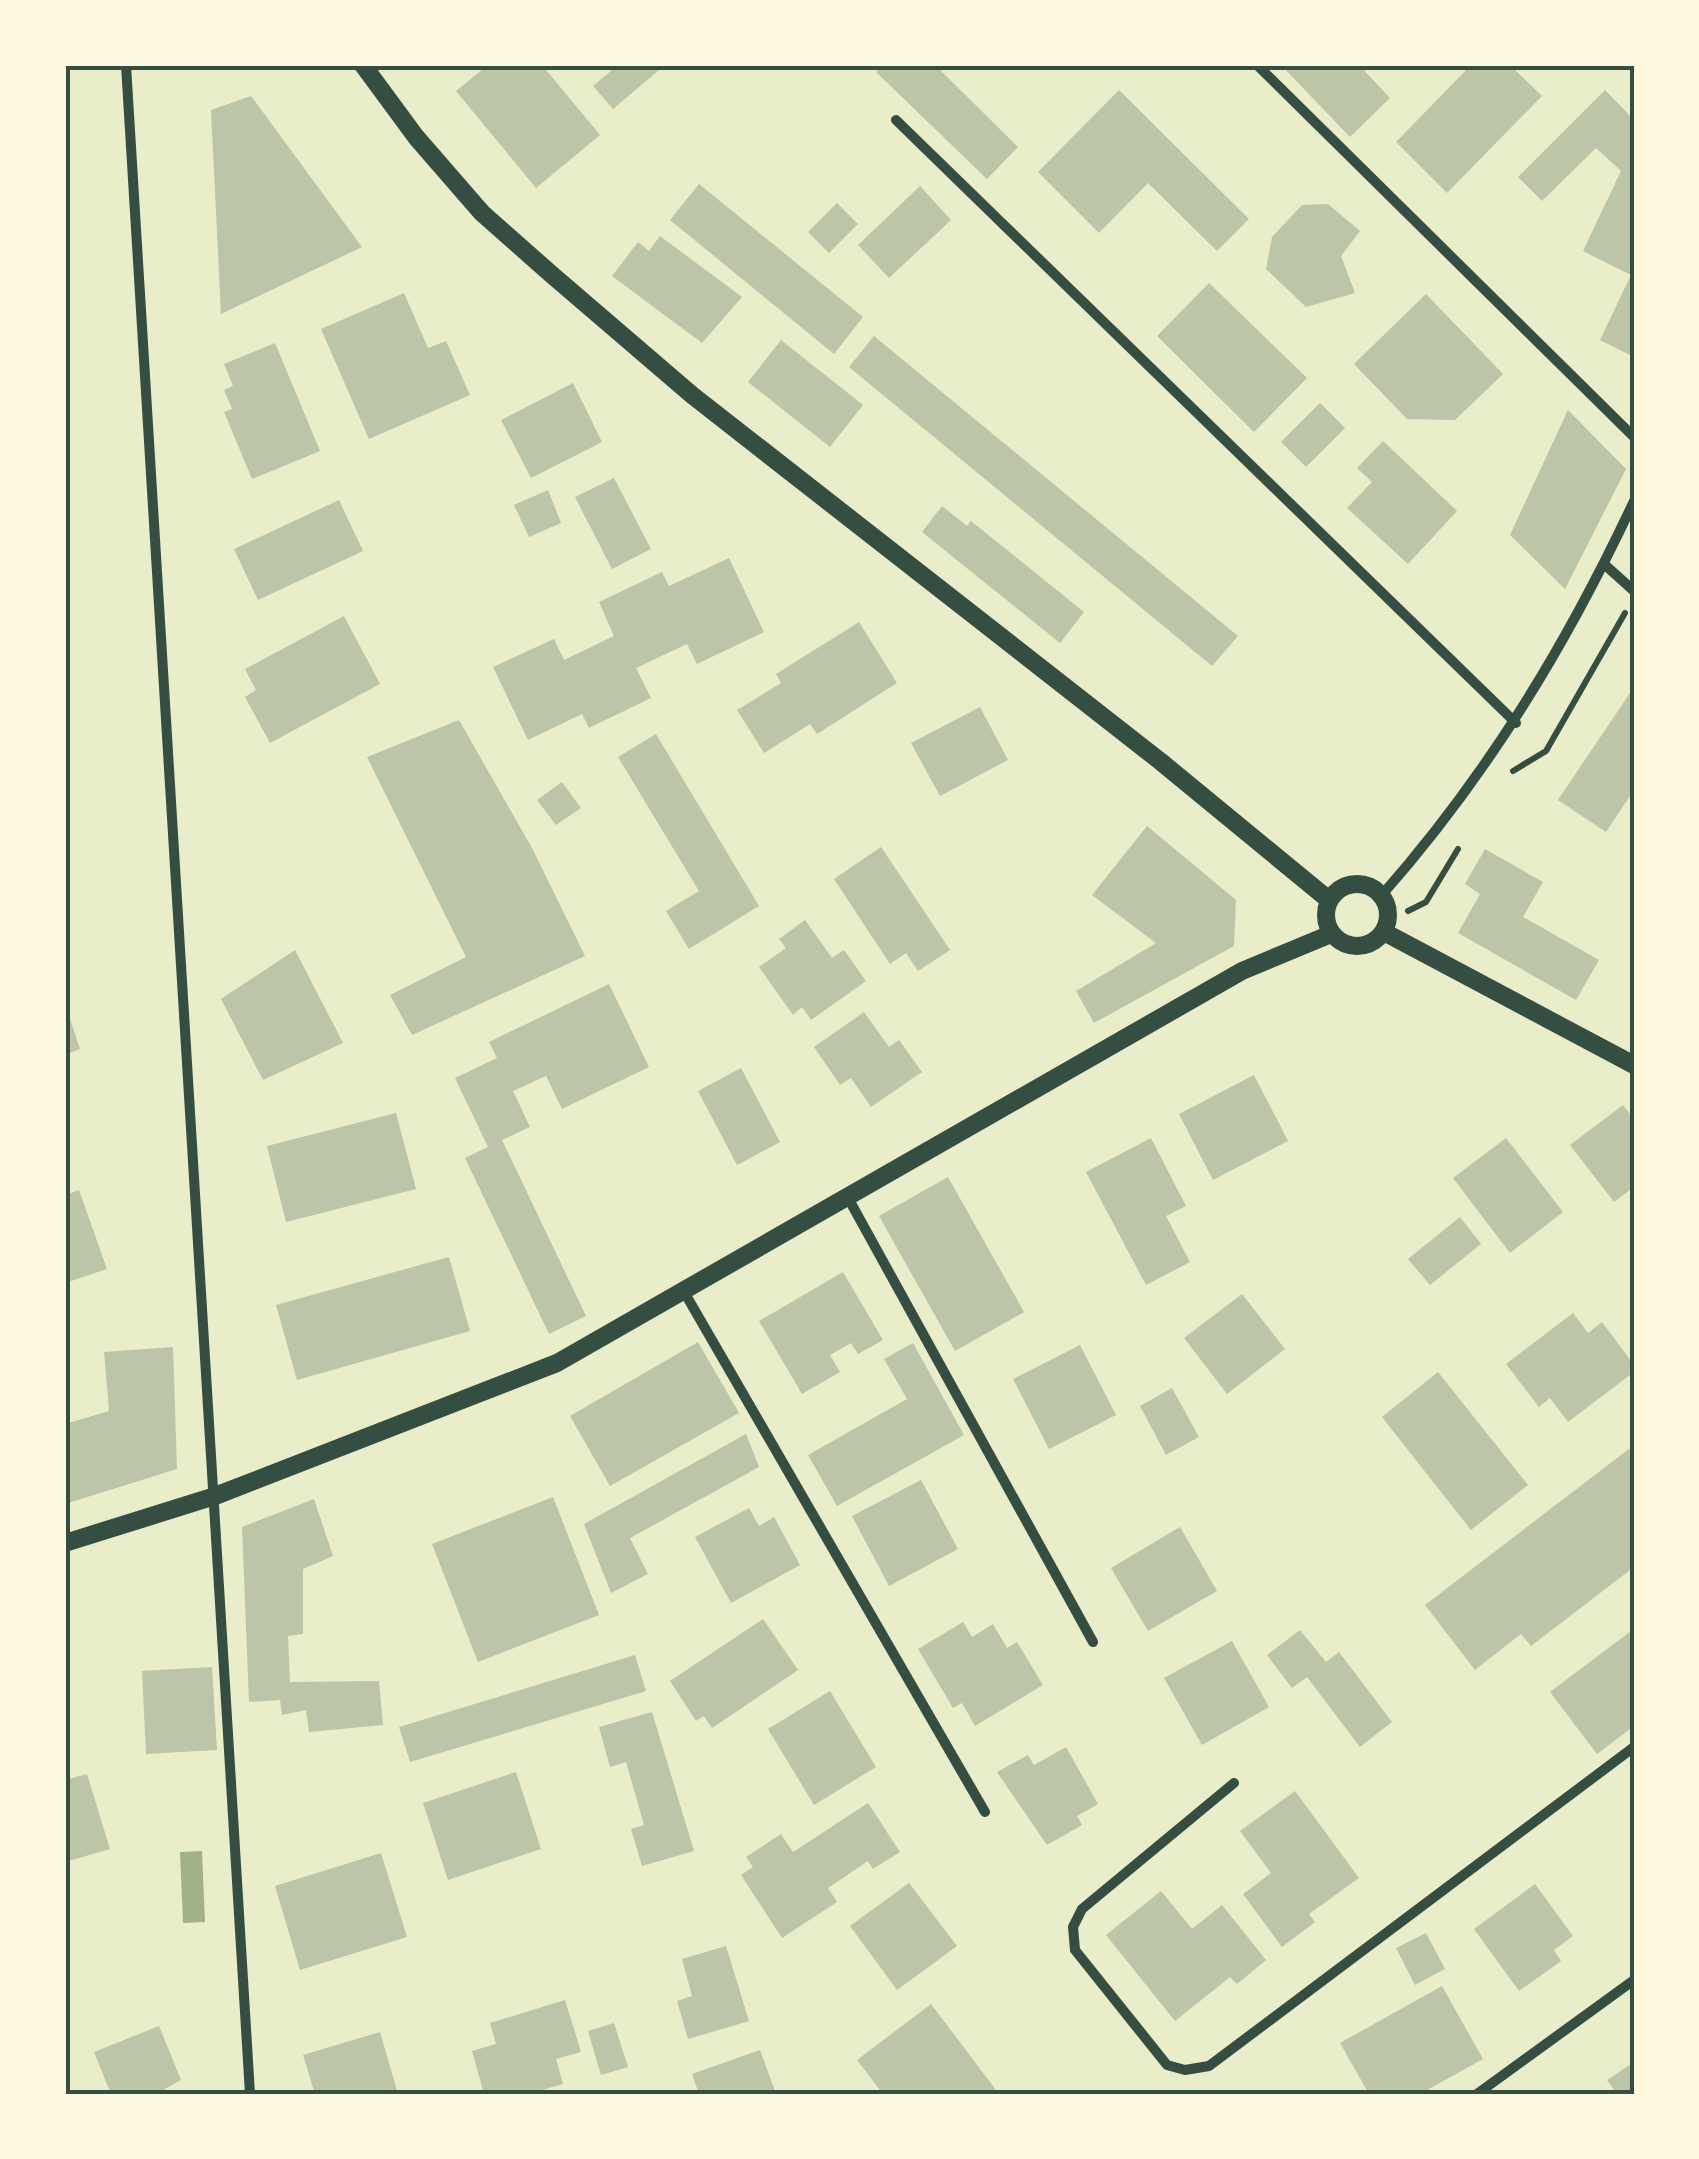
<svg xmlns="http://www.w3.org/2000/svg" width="1699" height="2159" font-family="Quicksand,sans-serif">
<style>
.water{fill:#a3b18a}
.building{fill:#bcc5a7}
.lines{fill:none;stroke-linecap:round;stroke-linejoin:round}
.path{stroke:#344e41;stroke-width:6}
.minor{stroke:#344e41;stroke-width:10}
.tertiary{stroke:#344e41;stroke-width:18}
.neatline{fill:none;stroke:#344e41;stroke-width:4}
</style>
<rect width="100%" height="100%" fill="#e9edc9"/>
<path class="water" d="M202,1851L205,1922L183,1923L180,1852Z"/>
<g class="building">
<path d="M488,65H542L600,135L536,188L456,91Z"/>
<path d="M618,65H665L613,109L593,86Z"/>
<path d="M882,65H935L1018,147L987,179L876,72Z"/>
<path d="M1281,65H1359L1390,98L1350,137Z"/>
<path d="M1471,65H1510L1542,96L1447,193L1396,142Z"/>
<path d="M1119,90L1249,219L1217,251L1148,183L1099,233L1038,172Z"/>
<path d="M1605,90L1634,120V357L1600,340L1631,275L1583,251L1621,171L1596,148L1542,201L1518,177Z"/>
<path d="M251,96L362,247L221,314L211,110Z"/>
<path d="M699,184L863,317L834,354L670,220Z"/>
<path d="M920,186L951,220L889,278L858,245Z"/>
<path d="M837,203L858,224L829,253L808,232Z"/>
<path d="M1328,204L1360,231L1341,256L1355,293L1306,307L1266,269L1272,237L1302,205Z"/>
<path d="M660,236L742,297L702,343L612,276L638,242L649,251Z"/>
<path d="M1209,283L1307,378L1254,432L1157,336Z"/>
<path d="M404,293L428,348L446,341L470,395L369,439L321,329Z"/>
<path d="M1426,294L1503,374L1455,420L1407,419L1354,364Z"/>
<path d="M874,336L1238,636L1212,666L849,367Z"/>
<path d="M781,340L863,405L830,447L748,382Z"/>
<path d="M275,343L320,451L252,479L224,412L232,409L224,390L233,386L224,364Z"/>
<path d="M573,383L602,442L531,478L501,420Z"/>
<path d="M1320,403L1345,428L1306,467L1281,442Z"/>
<path d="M1568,410L1626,469L1565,589L1510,535Z"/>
<path d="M1383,441L1457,511L1408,564L1347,508L1372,482L1357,468Z"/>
<path d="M614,478L651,549L612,569L575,497Z"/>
<path d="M548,490L561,523L529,537L514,505Z"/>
<path d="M339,500L363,551L258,600L234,549Z"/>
<path d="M942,506L967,526L971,521L1084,612L1060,643L922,532Z"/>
<path d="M729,558L764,632L697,664L687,644L636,668L651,698L589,728L582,714L528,740L493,667L554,639L564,660L614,636L599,602L662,572L669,586Z"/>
<path d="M344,616L380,684L270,743L245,697L256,690L245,669Z"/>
<path d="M859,622L897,683L817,734L810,724L764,753L737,710L781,683L776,674Z"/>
<path d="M1634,687V790L1606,832L1558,800Z"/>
<path d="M980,707L1008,760L940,796L911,743Z"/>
<path d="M459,720L532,848L585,956L412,1035L390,995L466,957L367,757Z"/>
<path d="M656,734L759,906L689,949L666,911L699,891L618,757Z"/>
<path d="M562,782L581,808L556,825L537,800Z"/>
<path d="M1147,826L1236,900L1234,946L1094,1023L1076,991L1156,943L1092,895Z"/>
<path d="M881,847L950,950L918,971L906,953L890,964L834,879Z"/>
<path d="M1485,849L1543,882L1523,917L1599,960L1576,1000L1458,933L1480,894L1465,884Z"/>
<path d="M805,920L832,958L844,950L866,981L811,1020L802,1007L793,1015L759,967L786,948L779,939Z"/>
<path d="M295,950L343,1043L263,1080L221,999Z"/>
<path d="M609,984L649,1067L562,1109L546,1076L513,1091L530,1127L502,1140L586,1316L549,1334L465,1158L488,1147L455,1078L497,1058L489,1042Z"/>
<path d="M65,1004L80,1049L65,1055Z"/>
<path d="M864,1012L889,1047L899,1040L922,1072L871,1107L851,1078L840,1085L814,1047Z"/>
<path d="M741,1068L780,1142L737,1165L698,1091Z"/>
<path d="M1254,1075L1288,1141L1213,1180L1179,1114Z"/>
<path d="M1623,1105L1634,1119V1187L1614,1202L1570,1145Z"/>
<path d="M396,1113L416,1189L286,1222L267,1146Z"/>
<path d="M1151,1138L1186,1206L1166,1216L1190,1262L1146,1285L1086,1172Z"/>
<path d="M1506,1138L1563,1212L1510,1253L1453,1178Z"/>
<path d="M948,1177L1024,1312L955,1351L879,1216Z"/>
<path d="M79,1190L107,1269L65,1283V1195Z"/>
<path d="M1460,1217L1481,1244L1430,1285L1408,1259Z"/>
<path d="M449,1257L470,1331L297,1380L276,1305Z"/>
<path d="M843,1272L883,1340L858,1354L851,1343L830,1355L840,1372L802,1394L759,1321Z"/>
<path d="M1242,1294L1285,1349L1227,1394L1184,1338Z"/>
<path d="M1573,1313L1588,1333L1602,1322L1634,1365V1372L1568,1422L1550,1398L1539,1407L1506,1364Z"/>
<path d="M698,1342L739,1413L610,1486L570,1416Z"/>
<path d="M913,1343L964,1435L837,1506L808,1455L907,1399L884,1359Z"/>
<path d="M1080,1345L1116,1415L1049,1449L1013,1379Z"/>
<path d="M173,1347L177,1469L65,1504V1424L109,1411L104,1352Z"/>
<path d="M1438,1372L1528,1485L1471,1530L1382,1417Z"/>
<path d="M1172,1388L1199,1437L1166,1455L1140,1406Z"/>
<path d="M746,1434L759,1467L630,1538L648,1574L611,1593L584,1524Z"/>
<path d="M1634,1445V1567L1531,1646L1521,1634L1475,1670L1425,1605Z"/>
<path d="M921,1480L958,1549L889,1586L852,1516Z"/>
<path d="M553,1497L599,1615L478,1662L432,1544Z"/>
<path d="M314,1499L333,1556L303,1569V1634L288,1636L290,1682L379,1681L383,1725L309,1732L306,1710L282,1715L280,1700L249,1702L242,1527Z"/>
<path d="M749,1508L759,1526L774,1517L800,1565L731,1603L695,1537Z"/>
<path d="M1180,1527L1217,1591L1148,1631L1111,1568Z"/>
<path d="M763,1619L798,1670L712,1728L704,1716L696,1721L670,1681Z"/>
<path d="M963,1622L972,1637L993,1624L1007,1648L1017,1642L1043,1685L975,1726L962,1703L953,1708L918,1649Z"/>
<path d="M1300,1630L1326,1662L1339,1652L1392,1722L1360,1747L1307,1677L1292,1688L1267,1655Z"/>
<path d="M1631,1631L1634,1726L1597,1754L1550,1692Z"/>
<path d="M1232,1641L1269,1707L1202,1745L1164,1678Z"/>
<path d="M635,1655L646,1691L410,1762L399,1727Z"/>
<path d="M212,1667L217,1750L146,1754L142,1671Z"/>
<path d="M830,1691L876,1767L814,1805L768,1729Z"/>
<path d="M652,1712L694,1851L642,1866L631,1829L644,1825L626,1762L610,1767L599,1727Z"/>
<path d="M1066,1747L1098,1804L1077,1816L1082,1825L1047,1845L997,1772L1028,1755L1034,1765Z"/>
<path d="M516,1772L541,1849L448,1880L423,1803Z"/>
<path d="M87,1774L110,1849L65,1862V1780Z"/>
<path d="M1295,1791L1359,1878L1309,1914L1315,1922L1282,1947L1243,1894L1271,1873L1240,1831Z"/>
<path d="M868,1803L900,1852L873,1869L868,1861L828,1888L837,1902L782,1938L741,1875L753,1867L746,1857L781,1834L793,1852Z"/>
<path d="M381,1853L407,1937L300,1970L275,1886Z"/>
<path d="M909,1883L957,1946L897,1990L850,1926Z"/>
<path d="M1535,1884L1573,1936L1554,1950L1561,1961L1519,1991L1474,1929Z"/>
<path d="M1161,1891L1192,1929L1222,1905L1266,1960L1237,1984L1230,1977L1175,2021L1106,1935Z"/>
<path d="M1426,1933L1445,1969L1415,1985L1396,1948Z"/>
<path d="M726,1946L749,2021L688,2039L677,2001L692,1996L682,1959Z"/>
<path d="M1442,1986L1483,2059L1420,2094H1369L1340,2043Z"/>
<path d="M565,2000L581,2052L556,2059L563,2084L528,2094H484L472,2051L496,2044L490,2023Z"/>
<path d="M931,2004L999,2094H883L857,2060Z"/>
<path d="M614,2023L628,2067L601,2075L588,2031Z"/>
<path d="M159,2026L181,2080L156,2094H111L94,2052Z"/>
<path d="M380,2032L398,2094H315L303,2055Z"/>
<path d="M760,2050L776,2094H699L692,2074Z"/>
<path d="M1634,2062V2094H1617L1607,2080Z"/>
</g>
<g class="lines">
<g class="path">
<path d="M1513,771L1546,751L1625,613"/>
<path d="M1408,911L1426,902L1458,849"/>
</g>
<g class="minor">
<path d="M126,65L250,2094"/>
<path d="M1257,65L1634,437"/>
<path d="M896,120L1516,723"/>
<path d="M1604,564L1634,591"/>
<path d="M1381,896C1487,776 1566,646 1634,501"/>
<path d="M847,1196L1093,1642"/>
<path d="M683,1290L985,1812"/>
<path d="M1234,1783L1082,1909L1073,1927L1075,1950L1167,2065L1185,2070L1209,2066L1634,1747"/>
<path d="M1477,2094L1634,1980"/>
</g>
<g class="tertiary">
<path d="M363,65L416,137L482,213L551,274L692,395L1160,761L1329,900"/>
<circle cx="1357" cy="915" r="31"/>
<path d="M1384,932L1634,1065"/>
<path d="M65,1543L215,1496L557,1363L1242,971L1331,934"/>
</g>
</g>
<rect width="1699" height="2159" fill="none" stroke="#fefae0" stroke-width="135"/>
<rect x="68" y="68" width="1564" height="2024" class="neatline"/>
</svg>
